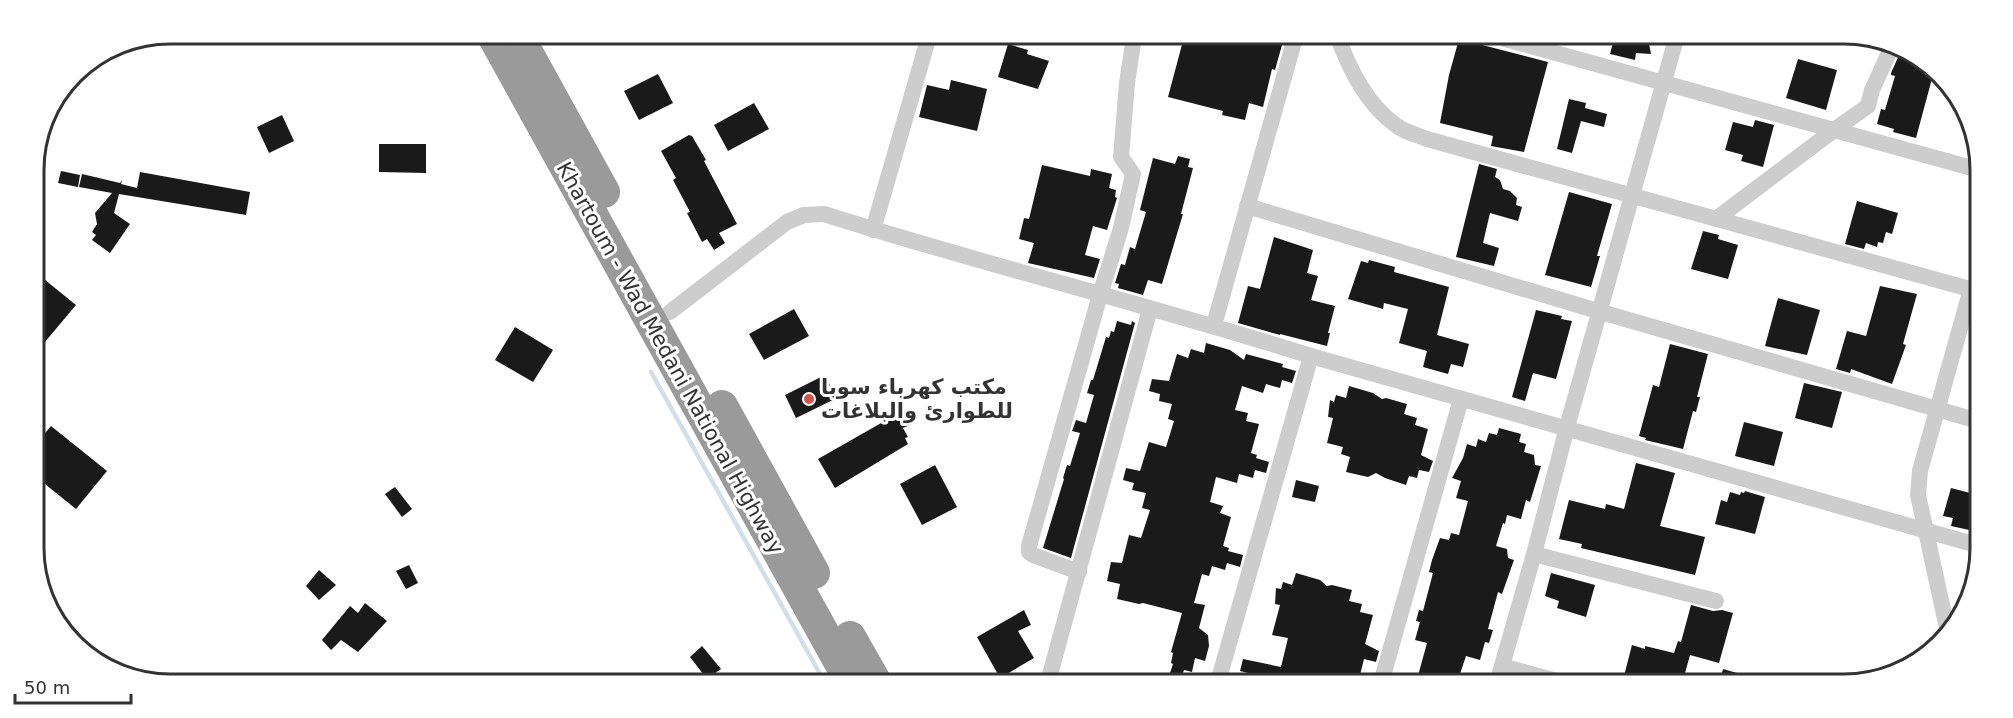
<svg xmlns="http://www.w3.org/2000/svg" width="2013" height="718" font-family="'DejaVu Sans',Cairo,sans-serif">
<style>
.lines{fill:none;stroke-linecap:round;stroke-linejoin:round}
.stream{stroke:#d2deea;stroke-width:4.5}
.building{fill:#1a1a1a}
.street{stroke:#cdcdcd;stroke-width:16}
.highway{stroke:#9a9a9a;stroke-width:32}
.poi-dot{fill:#d1554e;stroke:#fff;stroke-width:2}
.labels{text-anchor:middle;stroke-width:6;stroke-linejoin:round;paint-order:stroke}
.street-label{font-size:21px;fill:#333;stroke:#fff}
.poi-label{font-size:21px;font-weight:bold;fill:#333;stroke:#fff;text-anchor:start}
.rim{fill:none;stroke:#333;stroke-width:3}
</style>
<rect width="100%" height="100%" fill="#fff"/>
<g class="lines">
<path class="stream" d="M651,372L824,681"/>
</g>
<g class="building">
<path d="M1184,37L1252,38L1282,45L1275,70L1272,69L1263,107L1249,103L1245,120L1222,115L1223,111L1168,97Z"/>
<path d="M1459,39L1548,62L1524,152L1491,146L1493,136L1440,123L1449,75Z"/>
<path d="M1614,39H1648L1651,54L1636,53L1635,60L1610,54Z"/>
<path d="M1008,44L1028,50L1027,54L1049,61L1038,89L998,77Z"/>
<path d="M1900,53L1909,55L1934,71L1916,138L1893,132L1894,129L1877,124L1881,109L1885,110L1895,76L1891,75V73Z"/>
<path d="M1798,59L1837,70L1826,110L1786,98Z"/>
<path d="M658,74L673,103L639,120L624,91Z"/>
<path d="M951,80L987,89L977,131L919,117L927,85L949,90Z"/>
<path d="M1569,99L1586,103L1585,108L1607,114L1604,127L1581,121L1572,153L1557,149Z"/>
<path d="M754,103L769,129L728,151L714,125Z"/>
<path d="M282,115L294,141L269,153L257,127Z"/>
<path d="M1755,120L1774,125L1763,167L1741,161L1743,155L1725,150L1733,122L1753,127Z"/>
<path d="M689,135L692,136L706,160L704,161L737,224L719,233L725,243L714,250L707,239L702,242L687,213L690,212L673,180L676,178L661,151Z"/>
<path d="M379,144H426V173L379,172Z"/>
<path d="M1178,156L1190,159L1188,167L1193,168L1181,214H1183L1162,284L1148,280L1143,295L1118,288L1119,284L1115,283L1121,264L1125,265L1130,247L1135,249L1146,212L1140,210L1153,158L1175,164Z"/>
<path d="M1479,164L1497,169L1495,177L1500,180L1503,189L1510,191L1517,198L1516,205L1522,207L1518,221L1490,213L1483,243L1499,248L1494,266L1456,257Z"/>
<path d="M1042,165L1090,176L1091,169L1112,174L1109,188L1116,190L1115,197L1117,198L1107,230L1093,226L1085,255L1100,259L1094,278L1028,263L1034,243L1019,239L1024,218L1029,219Z"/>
<path d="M61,171L80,175L78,187L58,183Z"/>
<path d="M140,172L250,192L246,215L119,194L114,213L130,224L110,253L92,240L96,235L92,232L97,224L95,213L112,193L79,187L82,174L120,183L122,180L121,184L137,188Z"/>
<path d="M1569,192L1612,204L1597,256H1600L1591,287L1545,275Z"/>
<path d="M1857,201L1898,213L1892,234L1886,232L1883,243L1878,242L1877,247L1866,243L1864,249L1845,244Z"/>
<path d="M1703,231L1719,235L1718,239L1738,245L1728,279L1691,269Z"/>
<path d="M1274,237L1313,250L1307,273L1318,276L1311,300L1335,306L1328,333H1330L1327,346L1280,334V335L1238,323L1248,286L1260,289Z"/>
<path d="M1369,260L1395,267L1394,272L1449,287L1437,335L1469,344L1463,367L1451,364L1448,374L1423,367L1427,351L1399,343L1408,309L1384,303L1383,309L1348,299L1361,261L1368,263Z"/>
<path d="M34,271L76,305L34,355Z"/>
<path d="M1880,286L1917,294L1903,344L1906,345L1892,384L1851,369L1850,373L1836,369L1847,331L1866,336Z"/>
<path d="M1778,298L1820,310L1807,355L1765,346Z"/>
<path d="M794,309L809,336L764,360L749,334Z"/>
<path d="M1536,310L1562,316L1561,319L1572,321L1556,379L1533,373L1525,401L1512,397Z"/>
<path d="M1117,321L1131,325L1132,321L1135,323L1071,558L1043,548L1064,479L1063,478L1067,465L1070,466L1080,433L1072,431L1076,420L1086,423L1094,395L1087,393L1091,380H1093L1106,337L1109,338L1111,331L1114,332Z"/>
<path d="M515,327L553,350L533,382L495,360Z"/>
<path d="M1206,343L1230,350L1244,360L1246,354L1283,364L1282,367L1296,371L1292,383L1282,380L1280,388L1266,384L1263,393L1242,386L1235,410L1248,413L1246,421L1259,424L1251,453L1257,455L1256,458L1269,462L1266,473L1255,470L1253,478L1239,474L1237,483L1216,477L1210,502L1223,506L1220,513L1231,517L1223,546L1229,548L1228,551L1243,555L1240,567L1227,563L1225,570L1212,566L1209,576L1202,574L1194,603L1205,605L1199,628L1208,635L1209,646L1205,661L1195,658L1192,672L1184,670L1181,680L1169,676L1173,664L1171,663L1173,653L1171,652L1182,613L1143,603L1139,604L1117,599L1120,584L1107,581L1111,562L1122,563L1129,535L1141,538L1150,510L1142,508L1146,493L1132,490L1134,483L1123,480L1126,468L1140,471L1149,442L1166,447L1174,421L1168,419L1172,404L1159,401L1160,394L1149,391L1152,379L1169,381L1177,354L1188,358L1191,349L1204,353Z"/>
<path d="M1670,344L1708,354L1697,397H1700L1696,412L1693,411L1683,449L1645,440L1646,438L1639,436L1653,385L1659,387Z"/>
<path d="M825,375L837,398L796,418L785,395Z"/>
<path d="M1804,383L1842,392L1832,428L1795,418Z"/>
<path d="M1349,386L1373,393L1382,399L1386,398L1407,404L1404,414L1417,418L1415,425L1428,429L1421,455L1433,461L1429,472L1419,470L1417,478L1409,476L1406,485L1385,478L1376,473L1368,477L1346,472L1350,457L1341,454L1343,447L1327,443L1333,418L1328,417L1330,400L1334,402L1336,395L1346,398Z"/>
<path d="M904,410L912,424L903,428L908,437L905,438L908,444L835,488L818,459Z"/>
<path d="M1744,422L1783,432L1774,466L1735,456Z"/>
<path d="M51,426L107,471L76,509L35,476V445Z"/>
<path d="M1499,428L1521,434L1519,442L1526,444L1524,452L1534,455L1535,465L1541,466L1530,502L1526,500L1521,519L1507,515L1505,524L1503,523L1496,546L1507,549L1508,558L1514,560L1502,594L1498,592L1488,629L1493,630L1489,643L1485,642L1480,660L1466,656L1457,683H1416L1427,643L1415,640L1420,622L1416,621L1419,610L1423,611L1433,573L1429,572L1432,560L1440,538L1449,540L1451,533L1459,535L1468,501L1456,498L1461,481L1452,478L1463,458L1467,444L1476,447L1478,439L1486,442L1489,433L1497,435Z"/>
<path d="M1636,463L1675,473L1660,526L1705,537L1695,575L1581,548L1582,544L1559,539L1569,500L1605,509L1606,504L1624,509Z"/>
<path d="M935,465L957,507L922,525L900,484Z"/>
<path d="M1296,480L1319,486L1315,502L1292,497Z"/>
<path d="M395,487L412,509L402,517L385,494Z"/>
<path d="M1951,488L1974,494V531L1951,526L1953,518L1943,516Z"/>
<path d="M1745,491L1765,497L1755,534L1715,524L1721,500L1727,502L1730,492L1740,495L1741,492L1744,493Z"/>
<path d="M409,565L418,583L406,589L396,571Z"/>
<path d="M319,570L336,585L319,600L306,586Z"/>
<path d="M1296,573L1320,580L1327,586L1332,585L1352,590L1349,601L1362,604L1360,612L1373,615L1365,644L1379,651L1376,662L1364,659L1358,683L1254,682L1256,675L1240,671L1243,659L1281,667L1288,638L1272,635L1280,605L1275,604L1276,588L1281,589L1283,582L1292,585Z"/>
<path d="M1551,573L1595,585L1586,617L1557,608L1559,601L1545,596Z"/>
<path d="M365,603L387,621L358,652L341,640L331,650L322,640L350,606L358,613Z"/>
<path d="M1691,605L1713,611L1722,610L1733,613L1719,663L1690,655L1682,684H1638L1639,682L1631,680V677L1624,676L1632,645L1645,649V646L1674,653L1678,641L1681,642Z"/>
<path d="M1024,610L1031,625L1018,631L1034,658L1000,678L977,637Z"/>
<path d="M702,646L721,669L707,679L690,657Z"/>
<path d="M1723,669L1765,681L1764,684H1719Z"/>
</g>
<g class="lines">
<g class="street">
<path d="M1338,38C1350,70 1367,105 1397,126C1405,132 1417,135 1427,139L1977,291"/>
<path d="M1505,39L1979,170"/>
<path d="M1247,206L1601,312L1975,420"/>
<path d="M1716,219L1834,130L1868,106L1872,90L1893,44"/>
<path d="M873,230L929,36"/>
<path d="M670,312L787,222L804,215L824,214C985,265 1150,305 1311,356L1973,544"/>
<path d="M1214,325L1295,38"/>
<path d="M1534,554L1716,601"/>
<path d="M1079,572L1033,555L1029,552V546L1100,295L1121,228L1133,174L1121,157L1127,83L1134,37"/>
<path d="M1947,628L1918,495L1920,471L1971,289"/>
<path d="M1502,666L1568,684"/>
<path d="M1048,682L1150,309"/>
<path d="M1218,682L1311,356"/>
<path d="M1381,683L1461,399"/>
<path d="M1497,683L1534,554L1567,427L1676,39"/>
</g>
<g class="highway">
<path d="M492,34L850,681"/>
<path d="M517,34L604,192"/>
<path d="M722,406L814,573"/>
<path d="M850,637L875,681"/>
</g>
</g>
<circle class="poi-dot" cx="809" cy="399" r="6"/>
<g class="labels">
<g class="street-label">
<text transform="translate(670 358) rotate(61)" y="7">Khartoum - Wad Medani National Highway</text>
</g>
<g class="poi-label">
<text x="821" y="394">مكتب كهرباء سوبا<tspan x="821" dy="24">للطوارئ والبلاغات</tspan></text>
</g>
</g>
<path d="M0 0H2013V718H0ZM170 44H1844A126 126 0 0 1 1970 170V548A126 126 0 0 1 1844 674H170A126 126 0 0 1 44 548V170A126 126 0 0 1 170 44Z" fill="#fff" fill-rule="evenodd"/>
<path class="rim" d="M170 44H1844A126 126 0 0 1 1970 170V548A126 126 0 0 1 1844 674H170A126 126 0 0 1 44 548V170A126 126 0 0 1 170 44Z"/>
<path d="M15 694v9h116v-9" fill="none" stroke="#333333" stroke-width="3"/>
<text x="24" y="694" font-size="18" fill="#333333" stroke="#ffffff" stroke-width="4.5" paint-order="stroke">50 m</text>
</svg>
